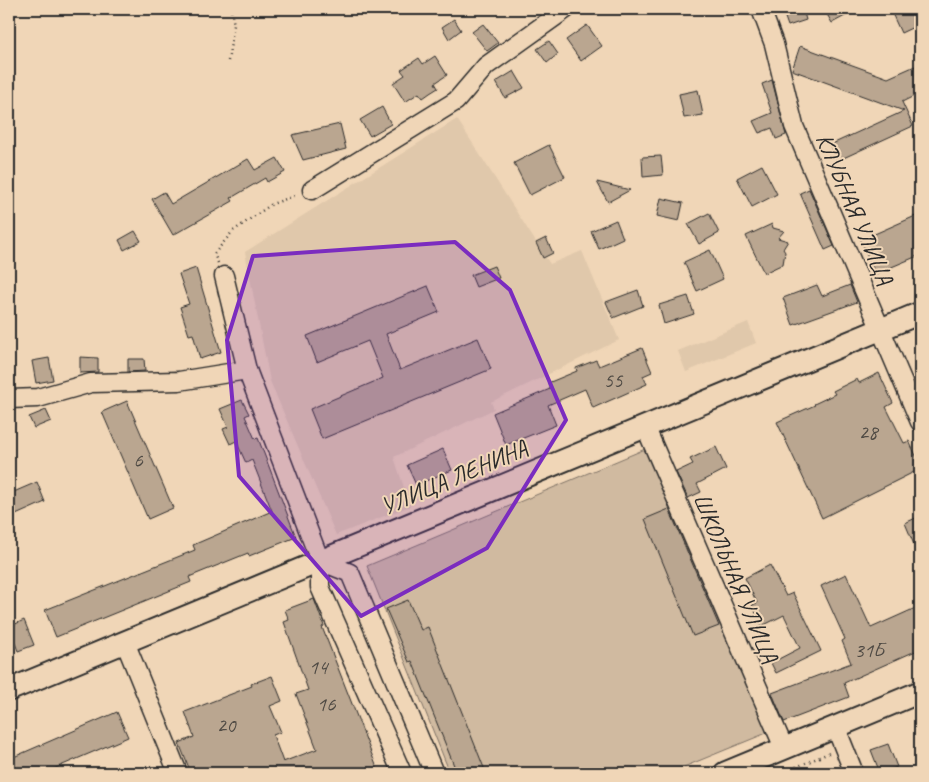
<svg xmlns="http://www.w3.org/2000/svg" width="929" height="782" font-family="Caveat,sans-serif">
<style>
.built{fill:#e0c8ab}
.green{fill:#d0baa0;stroke:#7e7266}
.building{fill:#baa690;stroke:#2b2b2b}
.lines{fill:none;stroke-linecap:round;stroke-linejoin:round}
.minor-casing{stroke:#2b2b2b;stroke-width:21}
.major-casing{stroke:#2b2b2b;stroke-width:25}
.path{stroke:#2b2b2b;stroke-width:2.5;stroke-dasharray:1 4;stroke-linecap:butt}
.minor{stroke:#f0d6b7;stroke-width:18}
.major{stroke:#f0d6b7;stroke-width:21}
.marked{fill:#7b2cbf;fill-opacity:0.2;stroke:#7b2cbf;stroke-width:4;stroke-linejoin:round}
.labels{text-anchor:middle;stroke-width:4;stroke-linejoin:round;paint-order:stroke}
.number-label{font-size:21px;fill:#4f4a44}
.street-label{font-size:24px;fill:#2b2b2b;stroke:#f0d6b7}
</style>
<rect width="100%" height="100%" fill="#f0d6b7"/>
<filter id="ink" filterUnits="userSpaceOnUse"><feTurbulence type="fractalNoise" baseFrequency=".02" numOctaves="2"/><feDisplacementMap in="SourceGraphic" scale="10" xChannelSelector="R" yChannelSelector="G"/><feConvolveMatrix kernelMatrix="1 2 1 2 8 2 1 2 1" color-interpolation-filters="sRGB"/></filter>
<g filter="url(#ink)">
<g class="built">
<path d="M457,119L550,264L582,251L619,340L491,402L494,409L394,457L410,506L336,535L270,381L245,252Z"/>
<path d="M748,322L756,343L686,372L678,351Z"/>
</g>
<path class="green" d="M650,447L769,732L669,773H450L367,566Z"/>
<g class="building">
<path d="M782,9H803L806,20L788,26Z"/>
<path d="M824,9H858L832,23Z"/>
<path d="M890,9H920V24L901,33Z"/>
<path d="M454,19L461,30L449,39L442,27Z"/>
<path d="M483,24L498,43L487,51L472,32Z"/>
<path d="M587,25L602,46L581,61L566,40Z"/>
<path d="M549,41L558,54L547,63L537,49Z"/>
<path d="M800,46L888,78L915,66L920,76V93L902,102L913,126L837,161L830,145L904,111L792,70Z"/>
<path d="M435,56L447,75L435,83L438,88L430,93L423,98L419,93L405,102L393,83L405,75L401,70L419,58L423,64Z"/>
<path d="M514,71L524,88L505,98L496,82Z"/>
<path d="M772,80L786,135L776,139L772,128L759,133L753,121L772,113L762,84Z"/>
<path d="M698,90L703,115L684,118L679,94Z"/>
<path d="M382,107L391,124L370,136L360,120Z"/>
<path d="M340,124L346,149L303,160L292,135Z"/>
<path d="M549,145L565,177L530,195L514,163Z"/>
<path d="M661,156L663,175L643,177L642,157Z"/>
<path d="M277,158L285,172L267,182L265,178L231,198L233,201L173,235L152,199L164,192L171,204L248,159L255,170Z"/>
<path d="M762,165L777,194L752,207L737,178Z"/>
<path d="M597,182L630,190L608,202Z"/>
<path d="M809,189L834,246L825,250L800,193Z"/>
<path d="M661,198L683,203L679,221L657,216Z"/>
<path d="M709,213L719,233L699,244L688,224Z"/>
<path d="M920,214V255L875,274L861,240Z"/>
<path d="M616,220L623,238L599,249L591,231Z"/>
<path d="M772,224L773,228L784,231L778,238L788,241L783,249L785,252L783,264L764,273L746,236Z"/>
<path d="M135,231L141,241L124,250L119,240Z"/>
<path d="M546,238L553,253L543,258L536,243Z"/>
<path d="M710,250L723,279L697,291L684,262Z"/>
<path d="M494,266L499,278L476,287L471,275Z"/>
<path d="M196,268L221,352L200,359L193,334L189,335L180,307L189,304L179,274Z"/>
<path d="M817,285L822,296L850,285L857,302L793,325L783,298Z"/>
<path d="M428,286L439,312L386,334L400,370L478,338L491,369L322,439L310,409L383,378L368,341L317,362L307,336Z"/>
<path d="M638,290L643,306L613,318L606,302Z"/>
<path d="M688,296L694,314L664,324L659,305Z"/>
<path d="M642,348L652,372L643,376L647,384L593,408L585,389L548,405L556,425L506,445L493,413L550,389L548,383L577,371L576,368L596,360L599,366Z"/>
<path d="M80,357L98,358V372L80,373Z"/>
<path d="M49,358L53,380L36,383L32,361Z"/>
<path d="M128,359H144L145,371L128,372Z"/>
<path d="M879,373L893,403L886,407L904,443L909,441L920,464V469L822,518L777,422L815,405L814,404L835,394L833,391L857,379L859,383Z"/>
<path d="M242,400L249,414L245,416L255,439L258,438L296,537L249,556L248,553L189,577L191,582L56,637L45,610L195,550L193,545L272,511L252,460L246,463L236,441L230,444L223,429L228,427L220,409Z"/>
<path d="M127,401L173,508L148,519L102,412Z"/>
<path d="M46,410L51,421L34,428L29,417Z"/>
<path d="M716,447L726,469L697,484L701,492L688,498L676,472L693,464L690,459Z"/>
<path d="M443,449L452,470L416,485L407,465Z"/>
<path d="M37,482L45,502L9,518V494Z"/>
<path d="M669,509L719,626L693,636L645,519Z"/>
<path d="M920,516V559L905,523Z"/>
<path d="M770,565L786,596L793,593L821,651L776,673L771,663L800,648L784,615L762,626L752,605L757,603L745,578Z"/>
<path d="M846,574L871,628L920,606V649L844,683L849,697L784,722L772,693L851,663L842,641L845,639L821,586Z"/>
<path d="M314,599L324,626L322,627L379,773H191L179,743L194,737L185,712L252,686L251,684L272,676L282,701L270,706L281,732L273,735L283,762L317,749L296,694L308,690L284,622L289,620L285,610Z"/>
<path d="M408,600L421,630L428,627L486,773H457L412,661L409,662L386,609Z"/>
<path d="M24,620L34,645L18,651L9,627Z"/>
<path d="M117,712L128,737L44,773H9V759Z"/>
<path d="M888,744L897,767L880,773L871,750Z"/>
</g>
<g class="lines">
<defs>
<g id="minor">
<path d="M761,9L774,44L794,126L920,422"/>
<path d="M312,190L456,101L486,66L566,9"/>
<path d="M224,276L247,370L320,561V587L402,773"/>
<path d="M9,399L38,398L91,383L179,381L247,370"/>
<path d="M645,426L784,748"/>
<path d="M320,561L350,573L434,773"/>
<path d="M125,642L178,773"/>
<path d="M836,728L854,773"/>
</g>
<g id="major">
<path d="M9,690L920,313"/>
<path d="M725,773L920,692"/>
</g>
</defs>
<use href="#minor" class="minor-casing"/>
<use href="#major" class="major-casing"/>
<g class="path">
<path d="M228,61L234,25L231,9"/>
<path d="M218,263L214,254L233,231L272,204L297,195"/>
<path d="M782,773L829,753"/>
</g>
<use href="#minor" class="minor"/>
<use href="#major" class="major"/>
</g>
</g>
<path class="marked" d="M455,242L510,290L566,420L487,548L361,616L239,476L227,340L253,256Z"/>
<g class="labels">
<g class="number-label">
<text x="613" y="387">55</text>
<text x="868" y="439">28</text>
<text x="138" y="467">6</text>
<text x="869" y="657">31Б</text>
<text x="318" y="674">14</text>
<text x="326" y="711">16</text>
<text x="226" y="732">20</text>
</g>
<g class="street-label">
<text transform="translate(855 209) rotate(67)" y="8">КЛУБНАЯ УЛИЦА</text>
<text transform="translate(454 477) rotate(-23)" y="8">УЛИЦА ЛЕНИНА</text>
<text transform="translate(736 578) rotate(67)" y="8">ШКОЛЬНАЯ УЛИЦА</text>
</g>
</g>
<rect width="929" height="782" fill="none" stroke="#f0d6b7" stroke-width="30"/>
<rect x="15" y="15" width="899" height="752" fill="none" stroke="#2b2b2b" stroke-width="2" filter="url(#ink)"/>
</svg>
